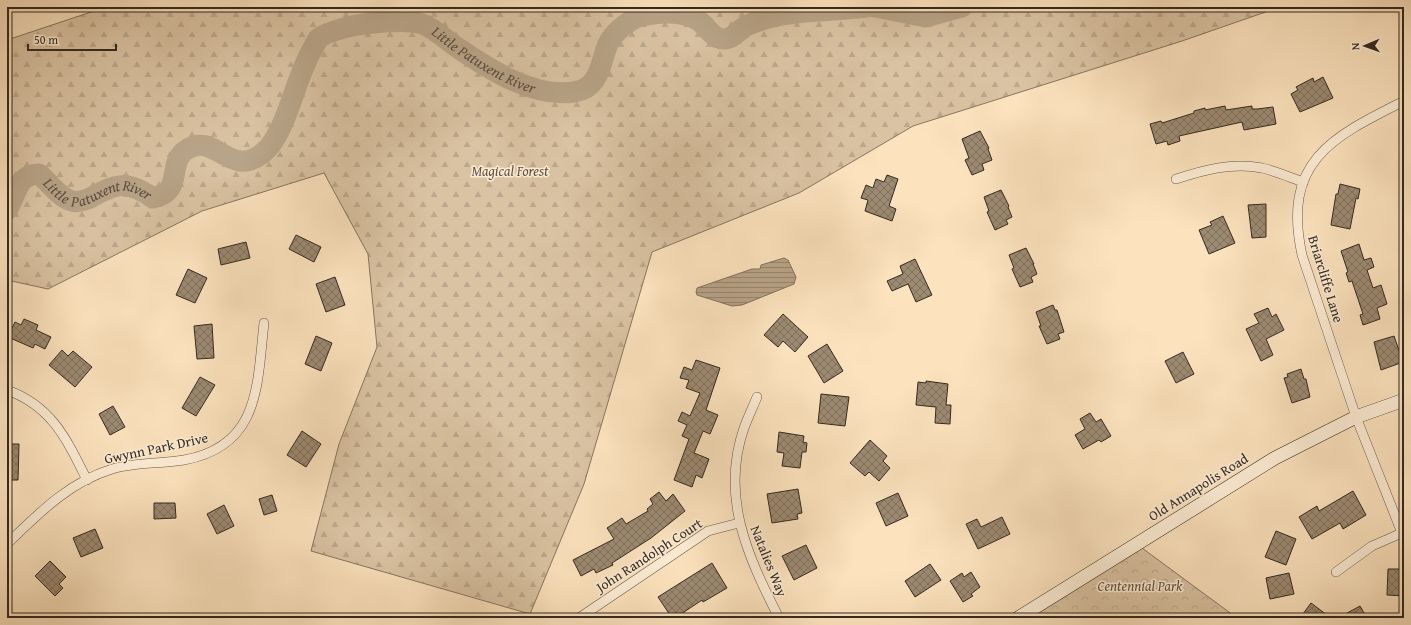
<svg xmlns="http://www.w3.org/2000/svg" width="1411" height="625" font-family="'Gentium Book Plus',serif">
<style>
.forest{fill:url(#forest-firs);stroke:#867662}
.park{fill:url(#park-crowns);stroke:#867662}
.water{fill:url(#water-rules);stroke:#83735e}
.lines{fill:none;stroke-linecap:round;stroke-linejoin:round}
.river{stroke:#b8a488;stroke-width:21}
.building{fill:url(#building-cross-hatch);stroke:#332920}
.street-casing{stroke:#655848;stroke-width:10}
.secondary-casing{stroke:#332920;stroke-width:14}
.street{stroke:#fdedd5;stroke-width:9}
.secondary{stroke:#fdedd5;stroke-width:13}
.labels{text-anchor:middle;stroke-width:3;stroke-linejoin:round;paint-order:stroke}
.park-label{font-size:14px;font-style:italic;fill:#5d5041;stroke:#fdedd5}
.street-label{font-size:14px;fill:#332920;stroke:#fdedd5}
.water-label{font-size:15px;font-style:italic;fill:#5b4e3f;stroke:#fdedd5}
</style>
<defs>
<pattern id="forest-firs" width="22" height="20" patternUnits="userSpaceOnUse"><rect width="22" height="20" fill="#dac3a3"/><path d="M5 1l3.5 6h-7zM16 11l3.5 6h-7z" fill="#bca88c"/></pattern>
<pattern id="park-crowns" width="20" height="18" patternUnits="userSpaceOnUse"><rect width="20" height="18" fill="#dac3a3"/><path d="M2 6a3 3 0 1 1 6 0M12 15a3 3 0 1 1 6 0" fill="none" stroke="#bca88c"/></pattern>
<pattern id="water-rules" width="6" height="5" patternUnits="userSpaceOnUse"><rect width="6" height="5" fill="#b8a488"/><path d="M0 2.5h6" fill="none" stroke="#96866f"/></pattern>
<pattern id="building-cross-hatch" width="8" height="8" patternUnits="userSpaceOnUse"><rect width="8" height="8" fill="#9c8a72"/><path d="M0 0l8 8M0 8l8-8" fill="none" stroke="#80715d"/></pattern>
</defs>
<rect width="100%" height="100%" fill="#fce3be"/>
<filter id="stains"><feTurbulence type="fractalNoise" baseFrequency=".005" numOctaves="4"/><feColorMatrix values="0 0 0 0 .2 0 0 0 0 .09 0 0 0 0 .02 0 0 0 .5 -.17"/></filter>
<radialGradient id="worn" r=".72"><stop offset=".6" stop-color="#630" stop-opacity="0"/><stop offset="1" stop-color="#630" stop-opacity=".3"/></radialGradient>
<path class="forest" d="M106,7H1280L1182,41L913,126L799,193L652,252L584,484L530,614L311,551L339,444L377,347L368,254L324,173L202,211L48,289L7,280V40Z"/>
<path class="park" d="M1142,548L1237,618H1029Z"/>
<path class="water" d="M784,258L788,260L796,277L794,284L742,305L732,306L697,295L696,292L697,288L752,269H760L761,265Z"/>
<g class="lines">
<g class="river">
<path d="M875,7L926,17L962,7"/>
<path id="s1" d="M7,210C18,193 16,175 39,174C49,182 59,198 72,201C78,203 85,200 90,198C117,183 127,180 153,198C185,191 166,164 186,150C215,130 230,181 264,152C287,132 295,78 312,50C314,47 316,41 319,38C324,34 337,30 344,28C360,23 410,18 425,25C436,30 447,41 458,48C490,70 534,98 574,92C601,88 600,62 608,44C612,34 628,21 638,17C657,12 683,10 699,21C708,27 712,39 724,39C734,39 738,30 746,26C750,24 755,22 759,21C787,10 835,12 867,7"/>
</g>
</g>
<g class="building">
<path d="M1323,77L1333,98L1300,112L1291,94L1298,90L1296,87L1313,78L1314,82Z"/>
<path d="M1225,106L1226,110L1252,106V109H1257L1273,107L1276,124L1244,130L1242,122L1179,136L1180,141L1168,145L1167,141L1156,144L1150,124L1161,121L1162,123L1194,113V111L1205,108V110Z"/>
<path d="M980,131L989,148L988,149L992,160L982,164L984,170L972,175L965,160L969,158L962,139Z"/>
<path d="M887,175L898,179L889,206L896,209L892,221L865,211L868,200L861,198L866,185L873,188L876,179L884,182Z"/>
<path d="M1340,184L1360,189L1358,199L1356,198L1350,229L1331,225L1336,194H1338Z"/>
<path d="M1001,190L1009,206L1008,207L1012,217L1006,220L1008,224L995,230L987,212L989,211L984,197Z"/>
<path d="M1266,204V237L1252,238L1248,205Z"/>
<path d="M1223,216L1235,243L1209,254L1199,230L1212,225L1210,222Z"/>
<path d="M296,235L321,247L314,262L289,249Z"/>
<path d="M246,242L250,258L221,265L218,249Z"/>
<path d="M1359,244L1364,260L1371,258L1374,267L1367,270L1373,288L1381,285L1387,304L1377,308L1380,319L1363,325L1360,315L1363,314L1352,281L1349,282L1346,273L1348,272L1341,251Z"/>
<path d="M1026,248L1034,264H1033L1037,274L1031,277L1033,282L1020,287L1012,269L1014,268L1009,255Z"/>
<path d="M915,259L932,295L916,302L908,284L892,291L887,281L903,274L900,266Z"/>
<path d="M188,269L207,278L195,303L176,295Z"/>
<path d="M335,277L345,305L326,312L316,284Z"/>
<path d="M1053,305L1055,310H1057L1064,332L1058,334L1060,339L1047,344L1039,326H1041L1036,312Z"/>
<path d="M1268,308L1272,317L1276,314L1284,330L1266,339L1273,355L1261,361L1246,329L1259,323L1254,314Z"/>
<path d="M783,314L808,337L795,352L783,341L778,347L764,335Z"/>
<path d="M24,319L38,325L36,330L51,337L45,349L35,344L33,348L8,337L15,322L21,325Z"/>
<path d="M212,324L214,358L197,359L194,326Z"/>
<path d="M316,336L332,343L321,371L305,364Z"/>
<path d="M1394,336L1403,362L1381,370L1374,342Z"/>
<path d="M827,344L843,371L824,383L808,356Z"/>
<path d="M62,350L68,356L73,351L92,367L75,387L49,365Z"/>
<path d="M1183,352L1194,374L1176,383L1165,361Z"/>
<path d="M696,360L720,368L706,410L718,415L710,434L703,431L694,453L709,459L702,478L696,475L692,487L674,480L689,439L682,436L687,425L678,421L682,412L690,416L700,393L686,388L689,380L680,378L684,367L692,370Z"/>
<path d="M1301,369L1304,379H1306L1310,397L1292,403L1284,378L1288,377L1287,374Z"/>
<path d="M200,377L215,385L196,416L182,408Z"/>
<path d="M926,381L948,384L946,405H951L950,424L935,423L936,407L916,405L918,382L926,383Z"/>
<path d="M821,394L849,397L845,426L818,423Z"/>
<path d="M113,406L125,427L110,435L99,414Z"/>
<path d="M1090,413L1096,422L1101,419L1111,436L1101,442L1099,440L1083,449L1075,435L1085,429L1080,419Z"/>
<path d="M302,431L321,444L306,467L287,455Z"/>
<path d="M779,432L804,436L803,442L807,443L806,452H802L800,468L782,466L784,453L777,452Z"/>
<path d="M870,440L887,456L883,461L890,468L879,481L869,472L865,476L850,463Z"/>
<path d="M7,444H19L18,480H7Z"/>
<path d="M798,489L802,513L797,514L798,519L772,523L767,494Z"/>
<path d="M1353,491L1366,515L1343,529L1340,523L1312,539L1299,517L1317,506L1319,511Z"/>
<path d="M659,492L666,501L673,494L685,511L651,538L612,563L613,565L596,573L594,569L581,576L573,560L614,539L607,528L622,518L626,524L648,511L647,509L653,504L650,499Z"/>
<path d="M898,493L908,516L886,526L876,503Z"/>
<path d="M272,495L277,511L264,515L259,499Z"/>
<path d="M154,503H175L176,518L154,519Z"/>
<path d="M224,505L234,526L217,534L207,514Z"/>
<path d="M1002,517L1010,534L978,549L966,524L977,519L981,527Z"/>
<path d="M95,529L103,548L81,557L73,538Z"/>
<path d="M1276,531L1296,539L1286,565L1265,557Z"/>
<path d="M806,545L817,568L794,580L782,556Z"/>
<path d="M50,561L66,577L59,584L63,588L55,596L35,576Z"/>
<path d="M712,563L727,588L703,602L702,600L675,618H672L658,597Z"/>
<path d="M930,564L941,580L915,597L905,581Z"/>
<path d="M1388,569H1404V596L1387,595Z"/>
<path d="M971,572L980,587L971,594L973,596L963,602L950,581L962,573L964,577Z"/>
<path d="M1289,573L1294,594L1270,599L1266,578Z"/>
<path d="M1311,603L1331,618H1300Z"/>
<path d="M1360,606L1367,618H1338Z"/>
</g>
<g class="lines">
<defs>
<g id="street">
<path d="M1176,179C1204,170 1232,162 1262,168C1275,171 1289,177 1303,182"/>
<path d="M7,390C52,406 67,440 87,480"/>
<path d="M757,397C753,407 748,417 744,428C720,497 748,557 779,618"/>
<path d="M1402,533L1356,417L1302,255C1282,162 1330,138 1404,101"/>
<path d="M7,544C38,514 69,482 112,469C135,462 160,464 184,460C260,446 257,386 264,323"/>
<path d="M1336,572L1372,546L1404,532"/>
<path d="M579,618L708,531L739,523"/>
</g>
<path id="secondary" d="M1018,618L1275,458L1356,417L1404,400"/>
</defs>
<use href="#street" class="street-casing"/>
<use href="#secondary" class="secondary-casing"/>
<use href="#street" class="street"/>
<use href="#secondary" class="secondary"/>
</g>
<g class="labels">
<g class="park-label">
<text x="510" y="176">Magical Forest</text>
<text x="1140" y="591">Centennial Park</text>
</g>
<g class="street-label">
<text transform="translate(1326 279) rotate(73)" y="5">Briarcliffe Lane</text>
<text transform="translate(156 448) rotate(-12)" y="5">Gwynn Park Drive</text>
<text transform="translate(1198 487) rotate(-32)" y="5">Old Annapolis Road</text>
<text transform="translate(649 555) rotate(-33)" y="5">John Randolph Court</text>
<text transform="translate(769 561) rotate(68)" y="5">Natalies Way</text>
</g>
<g class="water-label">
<text dy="5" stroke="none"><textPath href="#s1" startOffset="634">Little Patuxent River</textPath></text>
<text dy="5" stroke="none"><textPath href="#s1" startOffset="120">Little Patuxent River</textPath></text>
</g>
</g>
<rect width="1411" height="625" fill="none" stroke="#fce3be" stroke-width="24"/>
<rect x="8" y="8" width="1395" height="609" fill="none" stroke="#332920" stroke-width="2"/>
<rect x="12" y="12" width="1387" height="601" fill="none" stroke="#332920"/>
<g transform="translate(1365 46) rotate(268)" stroke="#fdedd5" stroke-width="3" paint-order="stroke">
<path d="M0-3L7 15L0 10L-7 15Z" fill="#332920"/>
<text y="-6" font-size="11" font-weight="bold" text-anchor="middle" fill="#332920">N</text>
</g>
<path d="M28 44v6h88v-6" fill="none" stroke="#332920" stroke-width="2"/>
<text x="34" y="44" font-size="12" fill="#332920" stroke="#fdedd5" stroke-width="3" paint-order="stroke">50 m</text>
<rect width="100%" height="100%" filter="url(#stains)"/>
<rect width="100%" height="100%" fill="url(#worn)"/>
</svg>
